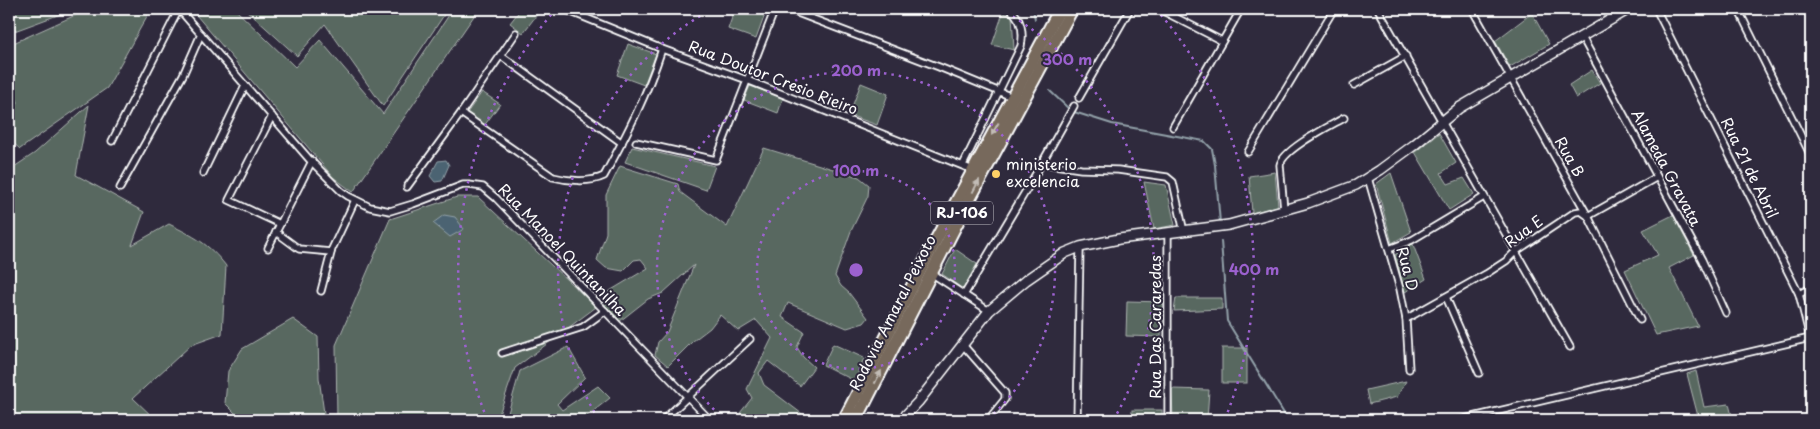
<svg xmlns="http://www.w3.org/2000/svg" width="1820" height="429" font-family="'Playpen Sans',sans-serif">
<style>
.green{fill:#586860;stroke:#acb4b0}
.water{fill:#4b6472;stroke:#93a2aa}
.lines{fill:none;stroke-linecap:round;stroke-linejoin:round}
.stream{stroke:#93a2aa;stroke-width:2}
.street-casing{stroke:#fff;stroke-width:9}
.secondary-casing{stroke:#fff;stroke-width:12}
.highway-casing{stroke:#fff;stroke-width:15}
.street{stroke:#2f2a3d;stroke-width:5.5}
.secondary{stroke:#2f2a3d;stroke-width:9}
.highway{stroke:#77695c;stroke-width:11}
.oneway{fill:#c2bcb6}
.ring{fill:none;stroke:#9c61cf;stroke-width:2.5;stroke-dasharray:2.5 5}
.poi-dot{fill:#ffd166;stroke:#2f2a3d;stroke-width:2}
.labels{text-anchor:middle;stroke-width:4;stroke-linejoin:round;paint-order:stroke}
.shield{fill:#2f2a3d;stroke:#c1bfc5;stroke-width:1}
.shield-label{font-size:14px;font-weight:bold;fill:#fff}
.street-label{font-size:15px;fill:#fff;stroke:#2f2a3d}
.poi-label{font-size:15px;fill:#fff;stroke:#2f2a3d;text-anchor:start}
.centre{fill:#9c61cf;stroke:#2f2a3d;stroke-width:2.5}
.ring-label{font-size:15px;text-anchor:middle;font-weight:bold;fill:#9c61cf;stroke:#2f2a3d;stroke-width:4;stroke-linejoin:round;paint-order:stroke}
</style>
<rect width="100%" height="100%" fill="#2f2a3d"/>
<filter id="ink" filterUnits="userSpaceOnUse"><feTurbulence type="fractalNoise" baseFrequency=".02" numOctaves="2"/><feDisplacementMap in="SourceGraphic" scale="10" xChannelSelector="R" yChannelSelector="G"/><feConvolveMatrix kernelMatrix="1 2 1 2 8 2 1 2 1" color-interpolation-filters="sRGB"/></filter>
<g filter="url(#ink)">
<g class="green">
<path d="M9,9H74L9,33Z"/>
<path d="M89,9H151L107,88L20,149L9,139V127L18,102L9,83V45Z"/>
<path d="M191,9H235L295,67L320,40L383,114L453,9L478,10L353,192L333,177Z"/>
<path d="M245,9H448L383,106L325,24L297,56Z"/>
<path d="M521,9H535L539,12L523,33L510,23Z"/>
<path d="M735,9H767L756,39L728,29Z"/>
<path d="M1003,13L1012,15L1014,50L992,45Z"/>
<path d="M1532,13L1549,44L1510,67L1495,41Z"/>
<path d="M628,44L656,54L644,85L617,75Z"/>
<path d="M1592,70L1600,83L1576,98L1569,85Z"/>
<path d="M861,83L888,94L877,125L849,115Z"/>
<path d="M750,86L783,98L778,113L744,100Z"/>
<path d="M482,92L500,104L484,126L467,113Z"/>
<path d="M89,105L76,175L144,212L132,245L169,224C195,237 208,243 226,266L222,334L191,345L133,398L156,420H9V162L14,167L35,153Z"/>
<path d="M1439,133L1456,163L1441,173L1448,184L1464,178L1474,194L1449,210L1415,152Z"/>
<path d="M632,147L715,166L706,190L625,162Z"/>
<path d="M764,148L859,177L869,185L868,196L851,231L835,276L841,286L849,293L868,318L864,323L847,328L788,303L782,317L804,332L797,347L803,357L814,367L800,386L768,361L759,373L764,385L810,420H748L740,413L752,398L747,389L772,338L756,320L738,331L720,315L710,328L693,341L668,366L655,355L658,342L667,332L694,265L663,293L648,299L620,321L606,308L603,295L648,268L641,259L634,260L623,271L606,268L597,260L606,233V195L620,166L678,184L680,192L727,227Z"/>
<path d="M1275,172L1278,206L1252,213L1249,176Z"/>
<path d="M1391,173L1411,232L1392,243L1376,184Z"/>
<path d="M1144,182L1166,185L1175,225L1154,229Z"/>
<path d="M457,197H478L596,307L515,368L497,420H458L455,415L444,420H337L336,345L390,219Z"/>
<path d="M1673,215L1694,255L1669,268L1698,326L1656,335L1625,270L1658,255L1643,230Z"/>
<path d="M1412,242L1426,279L1405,292L1395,255Z"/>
<path d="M955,249L977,264L963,289L942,274Z"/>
<path d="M1176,298H1222V309L1174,311Z"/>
<path d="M1127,301L1163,302L1161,337L1126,336Z"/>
<path d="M293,319L318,337L319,378L325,420H242L225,403L228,371L242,349Z"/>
<path d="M833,344L864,358L855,381L823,365Z"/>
<path d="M568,347L585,377L557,404L562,410L598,386L610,398L582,420H506L520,371Z"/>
<rect x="1222" y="348" width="25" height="35"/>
<path d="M1696,371L1704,407L1729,404L1733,420H1699L1687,374Z"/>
<path d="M1406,381L1397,397L1369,404L1366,390Z"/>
<path d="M1172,389L1209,390L1207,420H1173Z"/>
<rect x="1132" y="410" width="30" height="10"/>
</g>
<g class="water">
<path d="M446,160L449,165L442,181L435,182L430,176L438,161Z"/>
<path d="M444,215L455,217L464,229L450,237L433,223Z"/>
</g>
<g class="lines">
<g class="stream">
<path d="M273,9L277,13L284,9"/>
<path d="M1033,9L1035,19"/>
<path d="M9,13L22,9"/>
<path d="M1050,91L1070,110"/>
<path d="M1074,112L1112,124L1204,141L1212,149L1215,165L1220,223"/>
<path d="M1221,241L1227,321L1288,420"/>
</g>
<defs>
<g id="street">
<path d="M564,9L662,49L747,80L973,170"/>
<path d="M787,9L939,67L1012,97"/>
<path d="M1159,9L1222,41"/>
<path d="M1378,9L1570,347"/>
<path d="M1472,9L1588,216L1640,320"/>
<path d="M1656,9L1799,294L1811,342"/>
<path d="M1738,9L1811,156"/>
<path d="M1582,37L1702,260L1726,313"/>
<path d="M500,55L622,143"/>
<path d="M1354,85L1406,56"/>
<path d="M1079,98L1130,9"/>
<path d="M461,113L553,177C568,181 590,183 604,176C627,134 647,95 662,49"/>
<path d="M272,116L229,200L280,224"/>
<path d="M1173,127L1241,9"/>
<path d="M112,141L179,9L309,159L341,191L348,196L370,207L390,211L413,204L463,185H469L483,187L496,198L710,420"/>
<path d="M636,142L716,160L775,9"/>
<path d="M1248,152L1334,9"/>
<path d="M1041,163L1081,169L1118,170L1167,177L1173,182L1184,232"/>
<path d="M963,165L1021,46C1024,32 1021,18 1010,9"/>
<path d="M203,173L245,86"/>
<path d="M1368,178L1400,289L1406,319L1409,369"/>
<path d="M407,187L461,113L516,33"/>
<path d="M120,188L183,75L201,34"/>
<path d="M1284,210L1280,165C1283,149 1330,126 1344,118"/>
<path d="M276,232L299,249L331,252"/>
<path d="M1168,233V420"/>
<path d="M268,248L312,161"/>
<path d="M1389,249L1412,240L1484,197"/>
<path d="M931,273L989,311"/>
<path d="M321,291L332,249L355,200"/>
<path d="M1799,294L1811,288"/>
<path d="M964,295L1030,184L1074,106"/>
<path d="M1446,297L1479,373"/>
<path d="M1406,319L1486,274L1506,261L1515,252L1575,212L1581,211L1588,216L1657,177"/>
<path d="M963,345L1005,393V399L988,420"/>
<path d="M502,353L583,327L605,311"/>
<path d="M663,420L750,339"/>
<path d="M1077,420L1080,247"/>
<path d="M1460,420L1810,338"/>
</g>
<path id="secondary" d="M901,420L918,402L989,311L1026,280L1065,253L1080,247L1119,239L1229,225L1308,203L1356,185L1380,170L1414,145L1459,108L1629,9"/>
<g id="highway">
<path d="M844,420L937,238L1060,9"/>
<path d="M856,420L962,213L1072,9"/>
</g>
</defs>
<use href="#street" class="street-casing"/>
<use href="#secondary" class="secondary-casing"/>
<use href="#highway" class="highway-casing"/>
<use href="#street" class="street"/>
<use href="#secondary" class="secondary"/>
<use href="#highway" class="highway"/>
</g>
<defs><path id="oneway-solid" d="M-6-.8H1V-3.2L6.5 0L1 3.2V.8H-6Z" transform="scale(1.25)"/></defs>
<g class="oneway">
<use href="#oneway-solid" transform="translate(995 129) rotate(119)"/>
<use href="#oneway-solid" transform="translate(976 186) rotate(-62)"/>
<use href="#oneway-solid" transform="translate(878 377) rotate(-63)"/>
</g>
</g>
<g class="ring">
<circle cx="856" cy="270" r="99"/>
<path d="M725 420A199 199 0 1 1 987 420"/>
<path d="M598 419A298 298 0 0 1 712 9M1000 9A298 298 0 0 1 1114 419"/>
<path d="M487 419A398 398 0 0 1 556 9M1156 9A398 398 0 0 1 1225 419"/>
</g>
<circle class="poi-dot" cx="996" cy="174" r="5"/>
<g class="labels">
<rect class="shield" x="931" y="201.5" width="62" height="23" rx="4"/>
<g class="shield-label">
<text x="962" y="218">RJ-106</text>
</g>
<g class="street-label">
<text transform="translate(773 78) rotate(21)" y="5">Rua Doutor Cresio Rieiro</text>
<text transform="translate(1569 157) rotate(61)" y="5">Rua B</text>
<text transform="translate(1666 168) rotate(62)" y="5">Alameda Gravata</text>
<text transform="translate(1749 168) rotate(64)" y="5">Rua 21 de Abril</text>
<text transform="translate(1524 232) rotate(-36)" y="5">Rua E</text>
<text transform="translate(562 250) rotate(46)" y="5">Rua Manoel Quintanilha</text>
<text transform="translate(1407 269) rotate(75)" y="5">Rua D</text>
<text transform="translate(893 313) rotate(-63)" y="5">Rodovia Amaral Peixoto</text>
<text transform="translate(1156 327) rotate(-90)" y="5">Rua Das Cararedas</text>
</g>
<g class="poi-label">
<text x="1006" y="170">ministerio<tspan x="1006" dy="17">excelencia</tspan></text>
</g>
</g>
<circle cx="856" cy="270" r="8" class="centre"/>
<g class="ring-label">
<text x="1067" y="65">300 m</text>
<text x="856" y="76">200 m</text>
<text x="856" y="176">100 m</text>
<text x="1254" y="275">400 m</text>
</g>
<rect width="1820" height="429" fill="none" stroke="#2f2a3d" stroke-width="30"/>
<rect x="15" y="15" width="1790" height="399" fill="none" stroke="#fff" stroke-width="2" filter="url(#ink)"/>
</svg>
